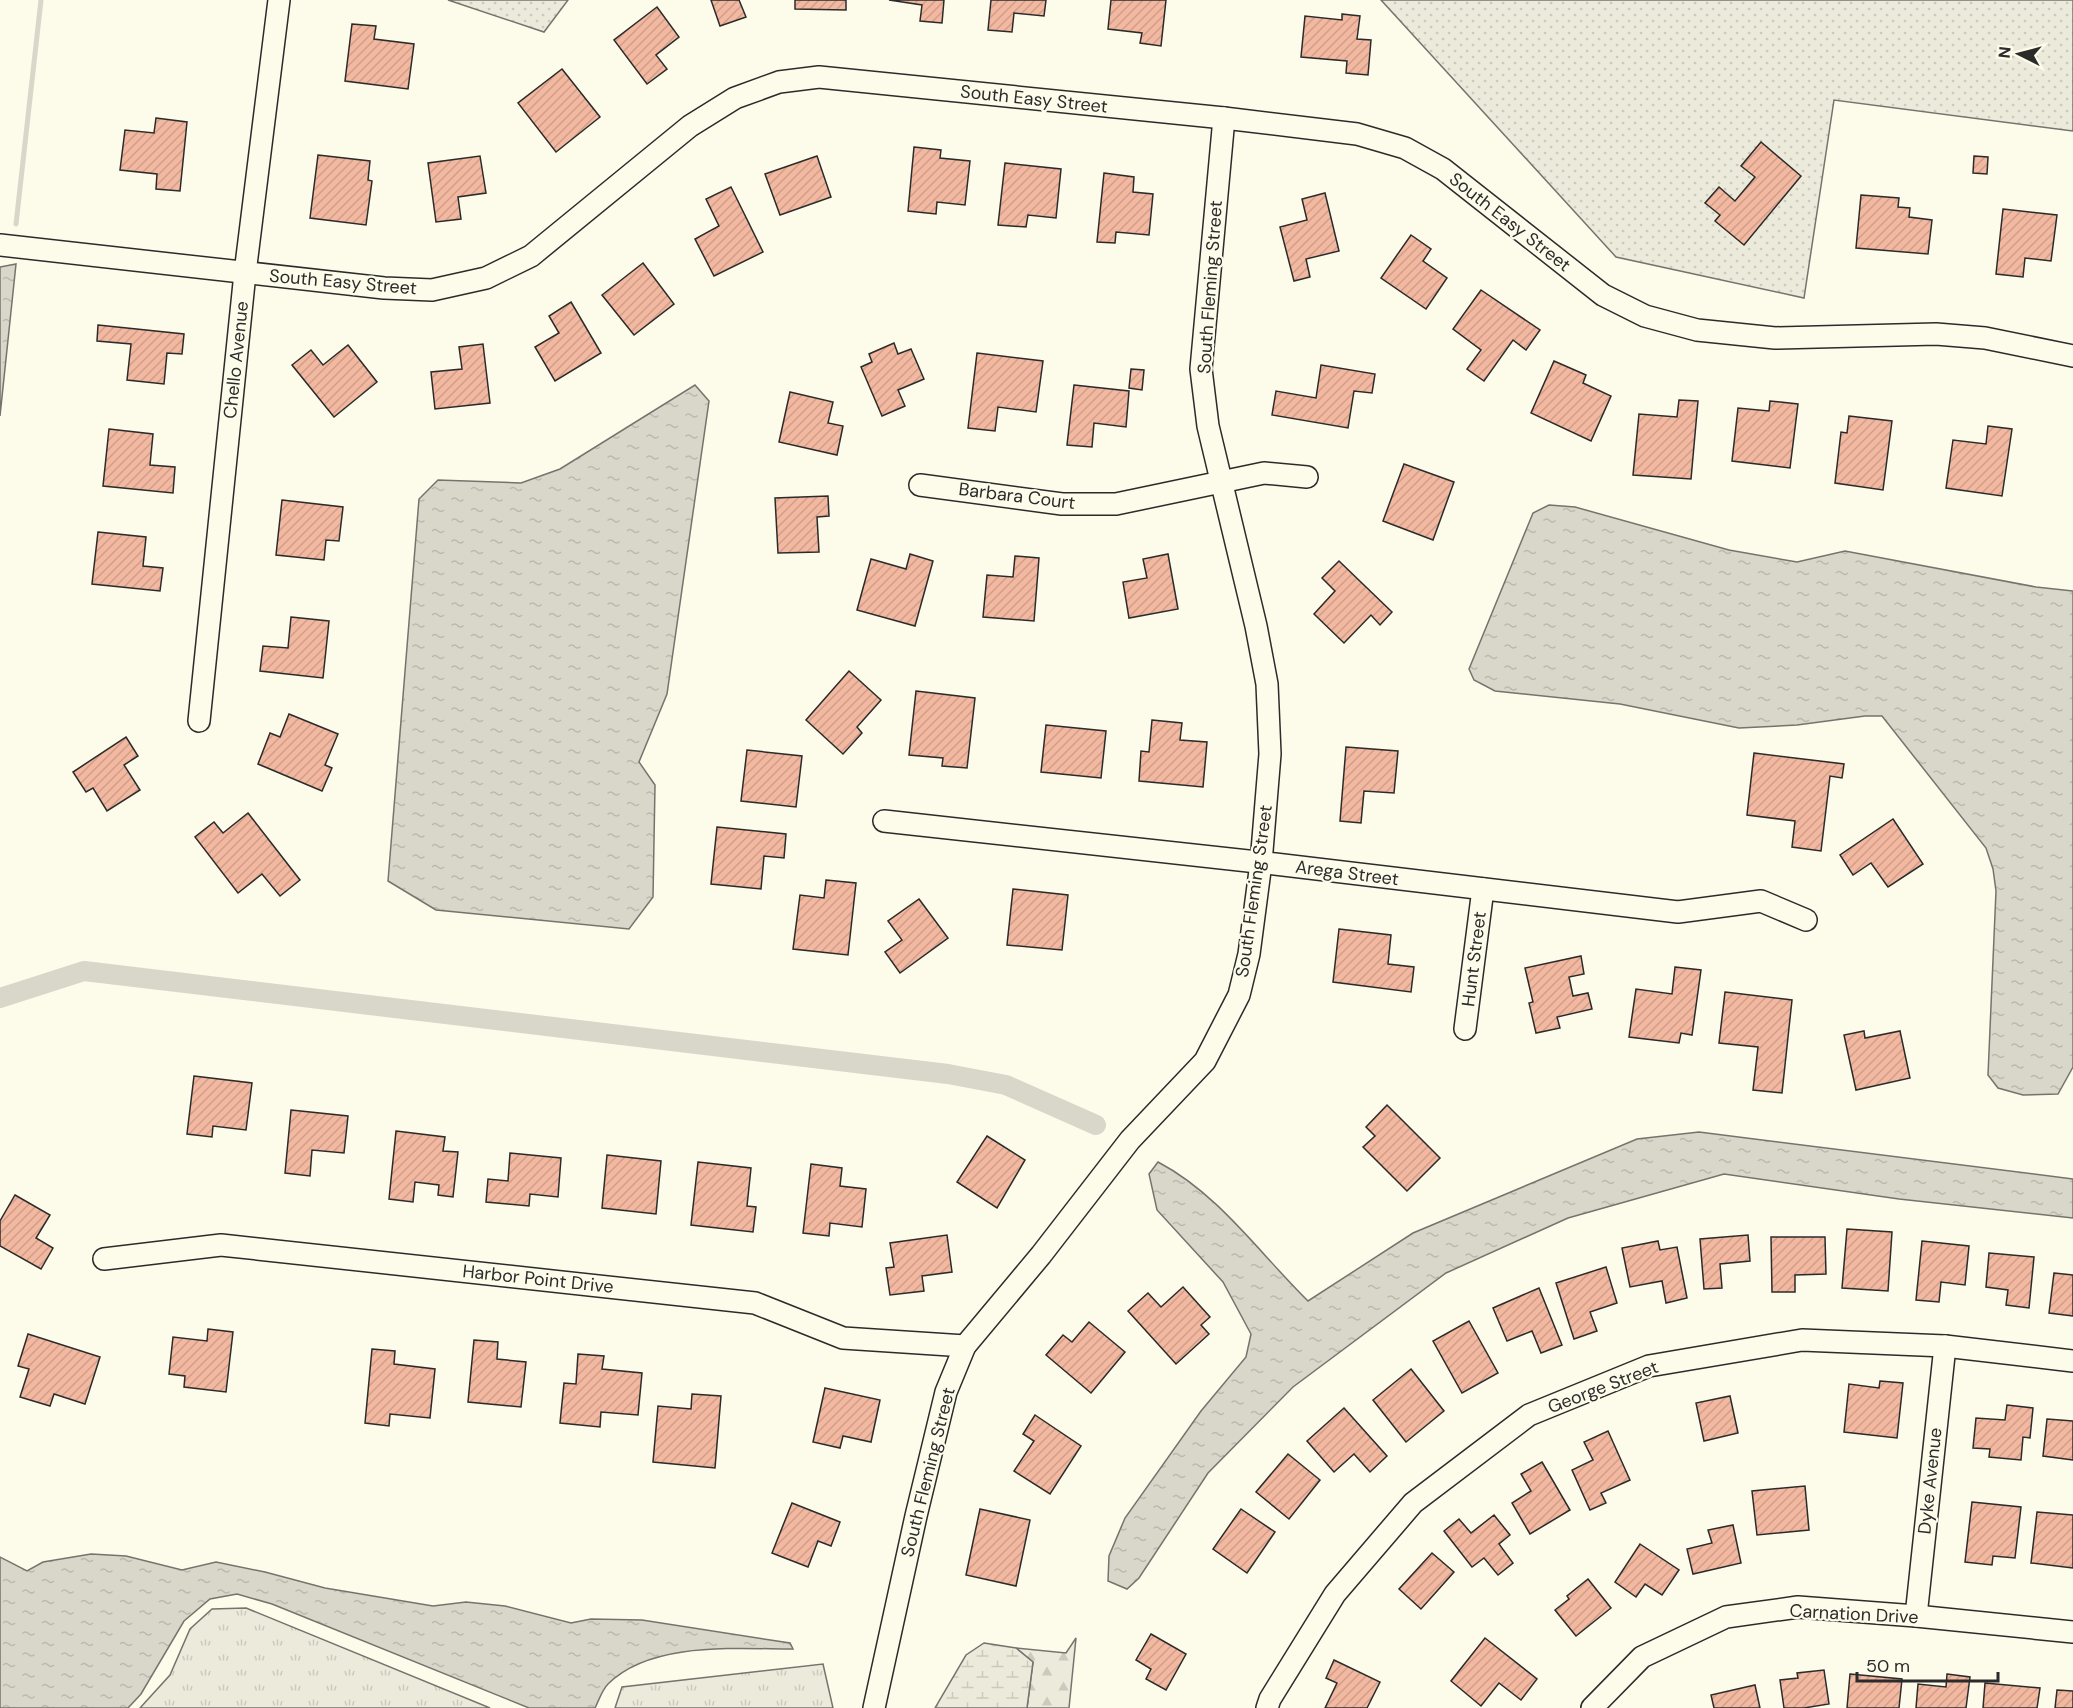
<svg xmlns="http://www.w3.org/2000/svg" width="2073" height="1708" font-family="'DM Sans',sans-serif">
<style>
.grass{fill:url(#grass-tufts);stroke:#74746e;stroke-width:1.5}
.forest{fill:url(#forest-firs);stroke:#74746e;stroke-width:1.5}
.wetland{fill:url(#wetland-marsh);stroke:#74746e;stroke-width:1.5}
.park{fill:url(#park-dots);stroke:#74746e;stroke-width:1.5}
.water{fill:url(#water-ripples);stroke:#74746e;stroke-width:1.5}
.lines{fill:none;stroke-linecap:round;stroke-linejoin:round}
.stream{stroke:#d8d7c9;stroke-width:5}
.canal{stroke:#d8d7c9;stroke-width:20}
.building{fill:url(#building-hatch);stroke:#2b2b2b;stroke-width:1.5}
.minor-casing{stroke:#2b2b2b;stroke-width:24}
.minor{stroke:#fdfbea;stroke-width:21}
.labels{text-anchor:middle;stroke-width:4.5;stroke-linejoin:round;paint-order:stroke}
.street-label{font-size:18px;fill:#2b2b2b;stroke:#fdfbea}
</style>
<defs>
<pattern id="grass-tufts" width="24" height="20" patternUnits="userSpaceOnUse" patternTransform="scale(1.5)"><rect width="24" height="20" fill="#ecebdb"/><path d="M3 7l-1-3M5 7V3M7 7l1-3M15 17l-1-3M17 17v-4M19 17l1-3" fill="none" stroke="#cbcabc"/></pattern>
<pattern id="forest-firs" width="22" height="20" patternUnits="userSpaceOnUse" patternTransform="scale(1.5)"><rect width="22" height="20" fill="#ecebdb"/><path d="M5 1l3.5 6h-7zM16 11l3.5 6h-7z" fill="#cbcabc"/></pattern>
<pattern id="wetland-marsh" width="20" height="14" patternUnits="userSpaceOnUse" patternTransform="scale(1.5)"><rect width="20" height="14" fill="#ecebdb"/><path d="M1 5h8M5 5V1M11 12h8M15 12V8" fill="none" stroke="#cbcabc"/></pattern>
<pattern id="park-dots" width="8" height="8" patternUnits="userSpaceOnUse" patternTransform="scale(1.5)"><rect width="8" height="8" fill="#ecebdb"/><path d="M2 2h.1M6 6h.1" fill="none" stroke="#cbcabc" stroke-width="1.8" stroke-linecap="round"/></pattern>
<pattern id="water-ripples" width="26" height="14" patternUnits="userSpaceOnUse" patternTransform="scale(1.5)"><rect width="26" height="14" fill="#d8d7c9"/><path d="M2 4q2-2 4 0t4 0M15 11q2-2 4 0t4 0" fill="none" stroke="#bab9ad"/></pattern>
<pattern id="building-hatch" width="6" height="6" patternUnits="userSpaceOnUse" patternTransform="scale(1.5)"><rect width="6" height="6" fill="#f2b8a0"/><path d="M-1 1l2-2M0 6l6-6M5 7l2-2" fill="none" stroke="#d09e8a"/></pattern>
</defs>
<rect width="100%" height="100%" fill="#fdfbea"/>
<g class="grass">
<path d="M246,1608L490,1708H140L170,1675L190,1629L212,1609Z"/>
<path d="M823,1664L833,1708H615L622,1687Z"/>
</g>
<path class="forest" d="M1076,1638L1069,1708H1027L1033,1662L1016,1648L1066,1653Z"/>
<path class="wetland" d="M984,1643L1016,1648L1033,1662L1027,1708H935L966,1655Z"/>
<g class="park">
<path d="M448,0H568L544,32Z"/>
<path d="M1381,0H2073V131L1834,100L1804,298L1616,257Z"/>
</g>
<g class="water">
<path d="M16,264L0,416V267Z"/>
<path d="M695,385L709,401L667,694L639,762L655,785L653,897L629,929L436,910L388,881L419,499L438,480L521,483L560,469Z"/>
<path d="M1549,505L1575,507L1729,550L1797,562L1845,551L2036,587L2073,591V1067L2058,1094L2023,1095L1998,1088L1988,1075L1996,891L1993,869L1986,848L1882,716H1865L1797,725L1739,728L1620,704L1495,691L1474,680L1469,669L1533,513Z"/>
<path d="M1699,1132L2073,1179V1218L1899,1199L1724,1174L1568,1218L1446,1273L1293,1387L1208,1473L1139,1578L1127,1589L1108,1581L1109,1556L1125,1518L1201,1411L1246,1357L1251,1334L1223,1282L1157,1210L1149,1174L1158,1162C1219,1194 1260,1254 1308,1301L1413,1233L1637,1139Z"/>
<path d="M91,1554L126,1556L182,1570L216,1562L265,1572L325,1588L433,1606L466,1602L505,1606L571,1623L591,1619L642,1620L790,1643L793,1649C737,1649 651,1641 608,1684C602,1690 599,1700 595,1708H529L272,1604L237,1594L210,1599L184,1621L141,1694L128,1708H0V1557L27,1571L43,1562Z"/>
</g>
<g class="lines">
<path class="stream" d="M16,224L41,0"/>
<path class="canal" d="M0,998L84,971L948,1074L1006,1085L1096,1125"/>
</g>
<g class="building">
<path d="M711,0H739L746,17L720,26Z"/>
<path d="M795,0H846V10L795,9Z"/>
<path d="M889,0H944L942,23L920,21L922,5Z"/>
<path d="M991,0H1046L1044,16L1014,13L1012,32L988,30Z"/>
<path d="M1111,0H1166L1161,46L1140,43L1142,33L1108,29Z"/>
<path d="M657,7L679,37L656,55L667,69L647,84L614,40Z"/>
<path d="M1342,14L1360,16L1357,39L1371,40L1368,75L1346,73L1347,61L1301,57L1305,16L1342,20Z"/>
<path d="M352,24L376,26L374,39L414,44L408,89L345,81Z"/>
<path d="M562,69L600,117L556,152L518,103Z"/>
<path d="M156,118L187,122L180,191L156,189L157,174L120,170L125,130L154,133Z"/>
<path d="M1761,142L1801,176L1744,245L1715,221L1720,215L1705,203L1719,187L1735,201L1755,177L1741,166Z"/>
<path d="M914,147L941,150L940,158L970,161L965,205L937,202L936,214L908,211Z"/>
<path d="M318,155L370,161L368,180L372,181L366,225L310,218Z"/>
<path d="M480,156L486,193L458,197L461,219L436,222L428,163Z"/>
<path d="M817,156L831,197L780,215L765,174Z"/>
<path d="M1974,156L1988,157L1987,174L1973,173Z"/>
<path d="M1005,163L1061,169L1056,218L1028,215L1026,227L998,225Z"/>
<path d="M1104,173L1134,177L1133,192L1153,194L1149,235L1116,232L1115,243L1097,242Z"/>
<path d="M731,187L763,252L714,276L695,239L719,226L706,199Z"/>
<path d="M1325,193L1339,251L1306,259L1310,277L1294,281L1280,227L1307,220L1302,199Z"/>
<path d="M1861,195L1899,198L1898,207L1910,208L1909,217L1932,220L1928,254L1856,248Z"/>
<path d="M2003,209L2057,215L2051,261L2025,258L2023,277L1996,274Z"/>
<path d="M1411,235L1431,249L1423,261L1447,278L1426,309L1381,278Z"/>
<path d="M643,263L674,304L634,335L602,295Z"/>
<path d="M1481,290L1540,330L1526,350L1513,340L1484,381L1467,369L1481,350L1453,329Z"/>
<path d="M571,302L601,353L555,381L535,347L559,333L549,316Z"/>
<path d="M98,325L184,334L182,354L167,353L164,384L127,380L131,344L97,341Z"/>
<path d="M894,343L898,354L911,349L924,379L898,390L905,406L882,416L861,367L872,362L869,354Z"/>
<path d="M483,344L490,403L435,409L431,372L462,369L459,347Z"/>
<path d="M348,345L377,382L334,417L292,365L311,350L323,365Z"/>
<path d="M977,353L1043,361L1036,412L998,407L995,431L968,428Z"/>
<path d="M1554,361L1586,375L1583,383L1611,396L1591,441L1531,413Z"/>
<path d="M1321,365L1375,374L1372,393L1354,391L1348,428L1272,415L1276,391L1316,398Z"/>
<path d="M1131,369L1144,370L1142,390L1129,388Z"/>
<path d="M1074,385L1129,391L1126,427L1094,423L1092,447L1067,445Z"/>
<path d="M790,392L833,402L828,423L843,426L837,455L779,442Z"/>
<path d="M1679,400L1698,401L1691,479L1633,475L1639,414L1677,417Z"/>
<path d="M1770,401L1798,404L1790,468L1732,461L1738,408L1769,411Z"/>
<path d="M1849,416L1892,421L1883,490L1835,483L1841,432L1847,433Z"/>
<path d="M1988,426L2012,429L2002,496L1946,488L1953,440L1986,444Z"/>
<path d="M109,429L153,434L150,465L175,467L173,493L103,486Z"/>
<path d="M1404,464L1454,482L1433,540L1383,521Z"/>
<path d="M828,496L829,516L817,517L819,552L778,553L775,498Z"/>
<path d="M282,500L343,507L339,541L326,540L324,560L276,555Z"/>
<path d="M98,532L146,537L143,566L163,568L160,591L92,584Z"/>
<path d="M910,554L933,561L915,626L857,610L871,559L906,569Z"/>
<path d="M1168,554L1178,609L1129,618L1123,582L1147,578L1143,559Z"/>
<path d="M1015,556L1039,558L1034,621L983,617L987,575L1013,577Z"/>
<path d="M1339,561L1392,612L1380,625L1371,615L1344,643L1314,614L1335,591L1322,578Z"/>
<path d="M291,617L329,621L323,678L260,671L263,646L288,648Z"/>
<path d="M849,671L881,700L857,727L862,733L843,754L806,720Z"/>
<path d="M916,691L975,698L967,768L942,766L943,758L909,755Z"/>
<path d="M289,714L338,734L325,765L332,768L322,791L258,764L270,733L280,737Z"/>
<path d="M1152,720L1182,723L1180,740L1207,742L1203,787L1139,781L1141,751L1149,752Z"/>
<path d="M1046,725L1106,731L1101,778L1041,772Z"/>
<path d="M126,737L138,756L124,765L140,790L107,811L93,788L86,792L73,772Z"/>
<path d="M1346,747L1398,751L1394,793L1364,791L1361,823L1340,821Z"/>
<path d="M747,750L802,756L796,807L741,801Z"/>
<path d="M1754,753L1844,764L1842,778L1830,776L1821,851L1792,847L1795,821L1747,815Z"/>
<path d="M248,813L300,880L280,896L262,874L238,893L195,837L214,822L223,833Z"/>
<path d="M1893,819L1923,864L1888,887L1871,863L1853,875L1840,855Z"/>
<path d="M717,827L786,834L784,858L764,856L761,889L711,884Z"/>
<path d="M826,880L856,883L848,955L793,949L800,895L824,898Z"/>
<path d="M1013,889L1068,895L1062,950L1007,945Z"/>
<path d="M919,899L948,938L900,973L885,952L902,940L888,921Z"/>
<path d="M1339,929L1391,935L1388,964L1414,967L1411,992L1333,982Z"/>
<path d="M1581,956L1584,974L1569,977L1573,996L1588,993L1592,1009L1557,1017L1560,1028L1536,1033L1529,1003L1533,1002L1525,968Z"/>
<path d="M1675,967L1701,970L1692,1035L1681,1033L1679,1043L1629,1037L1636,989L1672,994Z"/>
<path d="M1725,992L1792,1000L1782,1093L1753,1090L1758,1047L1719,1043Z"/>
<path d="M1864,1031L1865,1038L1900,1031L1910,1078L1856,1090L1844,1035Z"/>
<path d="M194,1076L252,1083L246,1130L213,1126L212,1137L187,1134Z"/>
<path d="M1387,1105L1440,1158L1407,1191L1363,1147L1375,1136L1366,1127Z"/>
<path d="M291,1110L348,1116L344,1153L312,1150L310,1176L285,1173Z"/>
<path d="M396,1131L445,1137L443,1151L458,1152L453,1197L438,1195L439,1185L415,1182L413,1202L389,1199Z"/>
<path d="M987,1136L1025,1160L997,1208L957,1182Z"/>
<path d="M510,1153L561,1158L558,1197L530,1194L529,1206L486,1202L488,1179L508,1181Z"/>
<path d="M607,1155L661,1161L656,1214L602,1208Z"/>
<path d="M698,1162L751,1168L747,1206L756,1207L753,1232L691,1225Z"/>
<path d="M811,1164L842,1168L840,1186L866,1189L862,1227L830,1223L829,1236L803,1233Z"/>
<path d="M15,1195L50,1215L36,1238L53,1248L41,1269L0,1246V1221Z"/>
<path d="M1847,1229L1892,1232L1888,1291L1842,1288Z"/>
<path d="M947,1235L952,1272L922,1276L924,1291L890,1295L886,1268L894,1267L890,1243Z"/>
<path d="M1748,1235L1750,1261L1720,1264L1722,1288L1704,1289L1700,1239Z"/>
<path d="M1771,1237H1825L1826,1274L1795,1275V1292H1772Z"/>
<path d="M1658,1241L1660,1250L1677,1247L1687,1298L1666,1303L1662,1281L1630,1287L1622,1248Z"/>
<path d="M1922,1241L1969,1246L1965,1285L1941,1282L1939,1302L1916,1300Z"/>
<path d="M1989,1253L2034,1257L2029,1308L2006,1305L2008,1290L1986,1287Z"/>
<path d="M1606,1267L1617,1303L1590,1312L1597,1331L1574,1339L1556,1283Z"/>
<path d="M2054,1273L2073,1275V1316L2049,1313Z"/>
<path d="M1183,1287L1210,1317L1201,1325L1209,1334L1176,1364L1128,1311L1148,1293L1161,1307Z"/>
<path d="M1539,1288L1562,1345L1541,1353L1532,1331L1507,1341L1493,1308Z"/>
<path d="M1469,1321L1498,1373L1462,1393L1433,1341Z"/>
<path d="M1089,1322L1125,1352L1091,1393L1046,1355L1063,1335L1072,1342Z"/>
<path d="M208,1329L233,1332L226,1392L184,1387L185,1376L169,1374L173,1337L207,1341Z"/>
<path d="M28,1334L100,1357L85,1404L54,1394L50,1406L20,1397L29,1369L18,1366Z"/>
<path d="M474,1340L498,1342L497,1359L526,1362L521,1407L468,1402Z"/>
<path d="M372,1349L395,1351L394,1364L435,1369L430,1418L390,1414L389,1426L365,1423Z"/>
<path d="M578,1354L604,1356L602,1369L642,1373L638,1415L601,1412L600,1427L560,1423L564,1383L576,1384Z"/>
<path d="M1411,1369L1444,1411L1406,1442L1373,1400Z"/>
<path d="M1880,1381L1903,1383L1897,1438L1844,1432L1849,1384L1879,1388Z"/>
<path d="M825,1388L880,1400L871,1442L843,1436L840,1448L813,1442Z"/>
<path d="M692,1394L721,1396L715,1468L653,1462L658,1406L691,1409Z"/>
<path d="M1730,1396L1738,1433L1704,1441L1696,1403Z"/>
<path d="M2007,1405L2033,1408L2030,1438L2023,1437L2021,1460L1989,1457L1990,1449L1973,1448L1976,1418L2005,1420Z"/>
<path d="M1344,1408L1387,1456L1370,1472L1354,1454L1334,1472L1307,1441Z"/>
<path d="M1035,1415L1081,1446L1050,1494L1014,1471L1034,1441L1023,1434Z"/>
<path d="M2047,1419L2073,1421V1460L2043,1456Z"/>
<path d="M1608,1431L1630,1480L1601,1493L1606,1503L1590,1510L1572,1470L1593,1460L1584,1442Z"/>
<path d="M1288,1454L1320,1480L1289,1519L1256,1492Z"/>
<path d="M1542,1462L1570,1510L1530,1534L1512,1503L1531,1491L1521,1474Z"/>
<path d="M1805,1486L1809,1530L1757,1535L1752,1491Z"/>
<path d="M1972,1502L2021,1507L2015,1558L1993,1556L1992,1565L1965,1562Z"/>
<path d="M792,1503L840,1522L831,1546L818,1541L808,1567L772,1553Z"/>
<path d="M980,1509L1030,1520L1016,1586L966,1575Z"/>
<path d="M1241,1509L1275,1532L1247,1573L1213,1549Z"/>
<path d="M2037,1512L2073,1515V1568L2031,1563Z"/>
<path d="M1494,1515L1510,1535L1499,1544L1513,1563L1498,1575L1484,1558L1472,1567L1444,1531L1459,1519L1471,1533Z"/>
<path d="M1733,1525L1741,1563L1693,1574L1687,1549L1712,1543L1708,1530Z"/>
<path d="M1640,1544L1679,1570L1662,1595L1645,1584L1636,1597L1615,1582Z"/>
<path d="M1432,1553L1454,1572L1421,1609L1399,1589Z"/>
<path d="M1588,1579L1611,1608L1576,1636L1555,1610L1569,1599L1567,1596Z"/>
<path d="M1151,1634L1186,1654L1166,1690L1146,1679L1151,1669L1136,1660Z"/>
<path d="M1485,1638L1537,1679L1521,1700L1499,1683L1481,1706L1451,1681Z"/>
<path d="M1334,1660L1380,1682L1367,1708H1325L1337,1683L1326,1678Z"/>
<path d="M1824,1670L1829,1704L1804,1708H1784L1780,1680L1798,1678L1797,1673Z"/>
<path d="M1850,1674L1902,1679L1899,1708H1847Z"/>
<path d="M1947,1674L1970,1677L1966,1708H1916L1918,1684L1946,1687Z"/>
<path d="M1985,1683L2040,1688L2037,1708H1983Z"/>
<path d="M1755,1685L1760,1708H1714L1711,1695Z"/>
<path d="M2057,1690L2073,1691V1708H2055Z"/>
</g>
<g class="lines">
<defs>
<g id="minor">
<path d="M0,245L384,288L432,290L486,278L531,256L690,126L735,98L779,82L819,77L1224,118L1357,134L1405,148L1443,169L1603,295L1645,316L1697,330L1775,338L1936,334L1985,338L2073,356"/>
<path d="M920,485L1062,504H1116L1264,473L1307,477"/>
<path d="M199,721L245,273L279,0"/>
<path d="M884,821L1275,864L1678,912L1761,901L1806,920"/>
<path d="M1465,1029L1483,889"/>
<path d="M104,1259L221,1245L755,1303L843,1338L965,1346"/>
<path d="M1916,1616L1945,1346"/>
<path d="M874,1708L916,1516L946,1392L965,1346L1041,1255L1130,1140L1205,1061L1239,995L1249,954L1261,863L1270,754L1267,684L1256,626L1208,426L1201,369L1224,118"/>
<path d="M1267,1708L1270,1699L1335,1594L1413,1503L1529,1415L1649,1366L1802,1340L1945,1346L2073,1361"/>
<path d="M1592,1708L1642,1657L1726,1617L1798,1607L1916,1616L2073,1632"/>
</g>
</defs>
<use href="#minor" class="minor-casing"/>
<use href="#minor" class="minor"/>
</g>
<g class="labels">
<g class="street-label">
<text transform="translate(1034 99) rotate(6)" y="6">South Easy Street</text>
<text transform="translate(1510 222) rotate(38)" y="6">South Easy Street</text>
<text transform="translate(343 282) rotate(5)" y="6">South Easy Street</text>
<text transform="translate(1210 287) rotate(-86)" y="6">South Fleming Street</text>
<text transform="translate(236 360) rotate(-84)" y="6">Chello Avenue</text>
<text transform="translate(1017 496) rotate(7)" y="6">Barbara Court</text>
<text transform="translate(1347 873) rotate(7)" y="6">Arega Street</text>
<text transform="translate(1254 891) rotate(-82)" y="6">South Fleming Street</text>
<text transform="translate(1474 959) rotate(-83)" y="6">Hunt Street</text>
<text transform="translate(538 1279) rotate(6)" y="6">Harbor Point Drive</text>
<text transform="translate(1603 1387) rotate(-21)" y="6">George Street</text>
<text transform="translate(928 1472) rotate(-76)" y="6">South Fleming Street</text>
<text transform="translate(1930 1481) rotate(-84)" y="6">Dyke Avenue</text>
<text transform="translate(1854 1614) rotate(3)" y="6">Carnation Drive</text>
</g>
</g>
<g transform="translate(2019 54) rotate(276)" stroke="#fdfbea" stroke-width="4.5" paint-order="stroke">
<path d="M0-4.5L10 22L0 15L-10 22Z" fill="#2b2b2b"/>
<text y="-9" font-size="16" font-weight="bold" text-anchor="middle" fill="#2b2b2b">N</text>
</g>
<path d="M1857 1672v9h141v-9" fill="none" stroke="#2b2b2b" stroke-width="3"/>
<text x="1866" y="1672" font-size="18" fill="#2b2b2b" stroke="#fdfbea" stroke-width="4.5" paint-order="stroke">50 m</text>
</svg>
